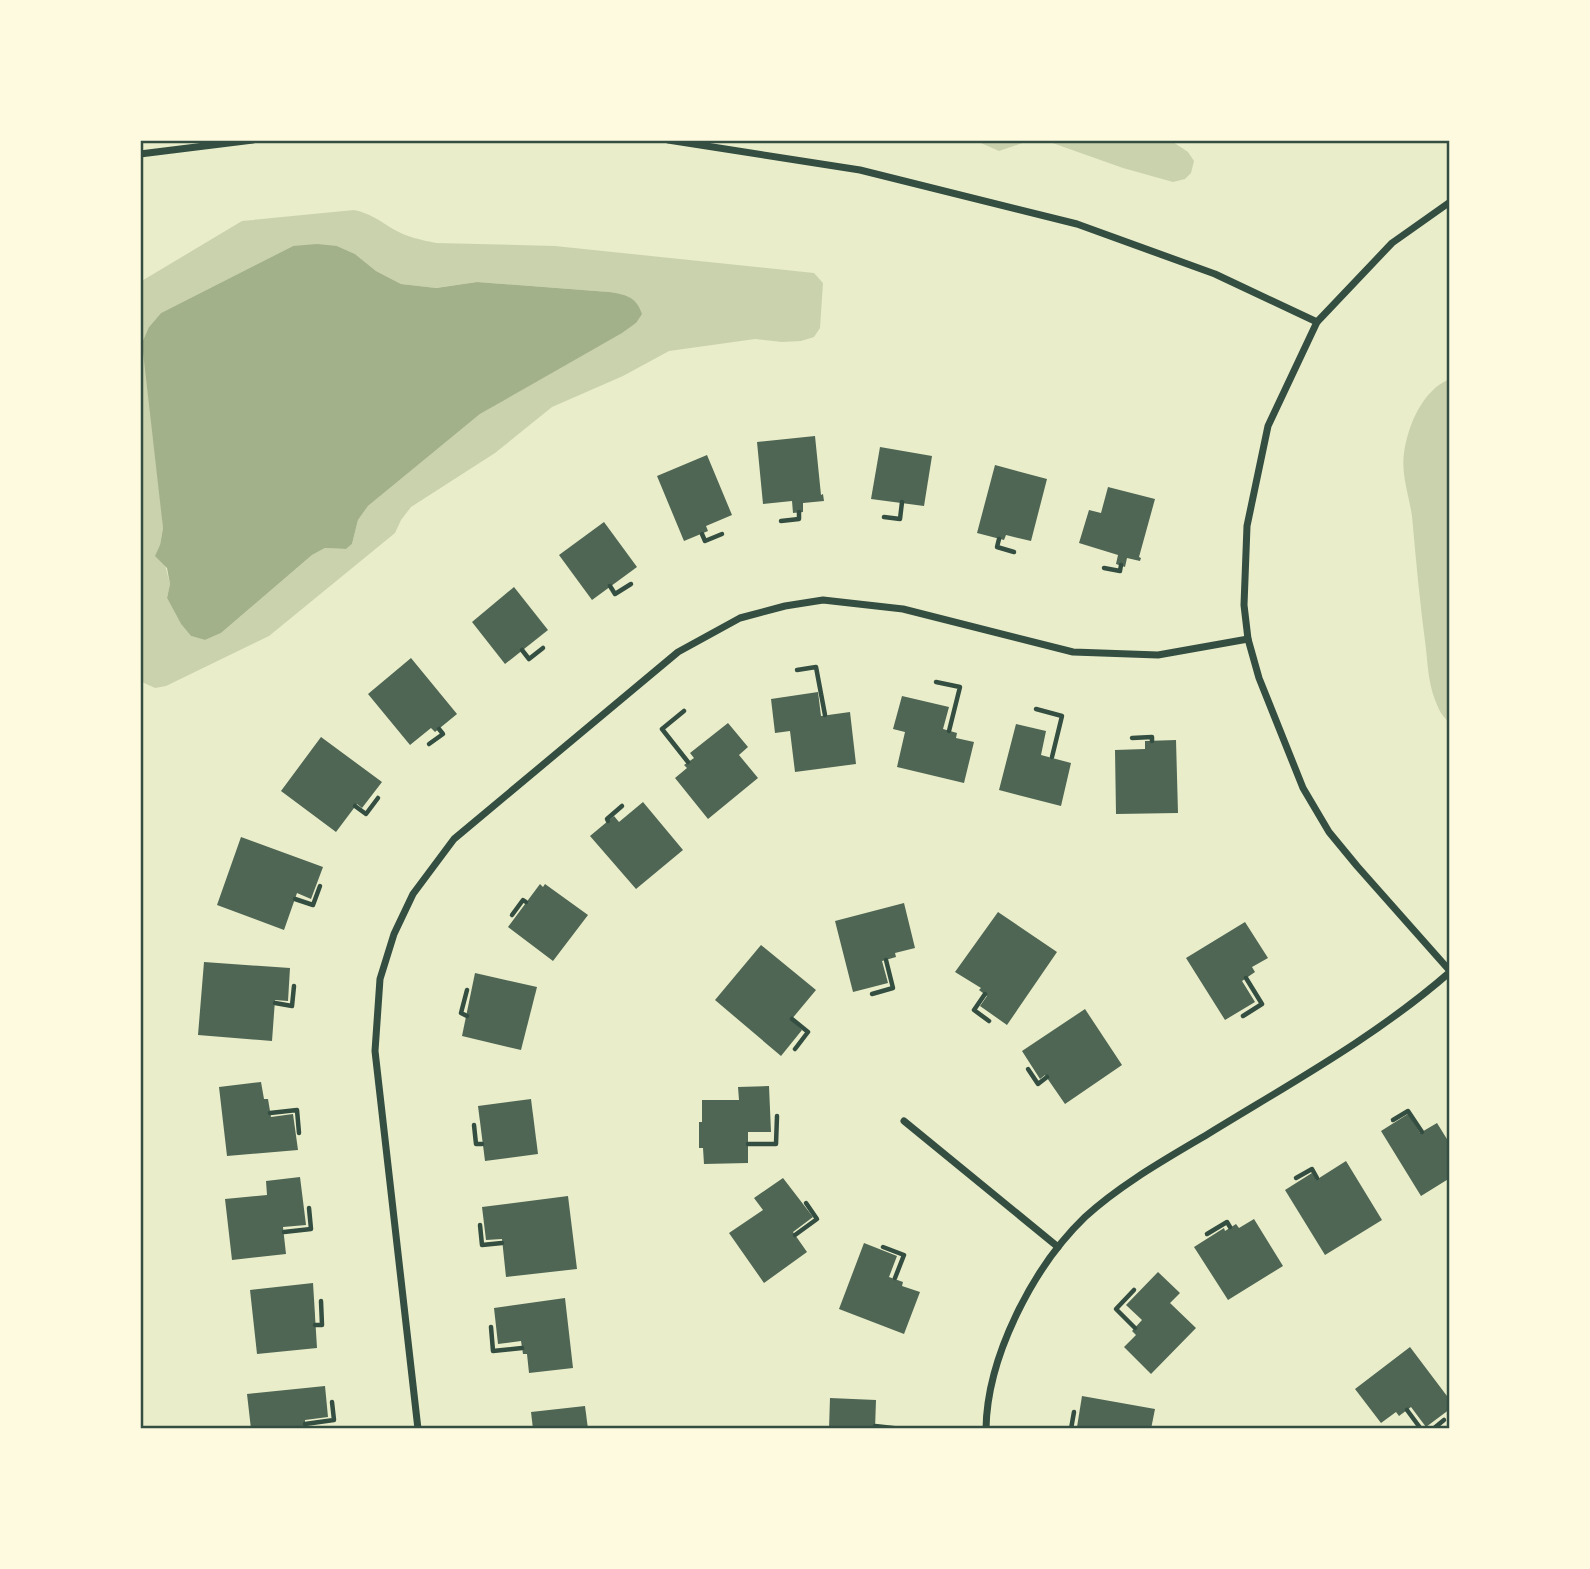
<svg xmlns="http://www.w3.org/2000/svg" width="1590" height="1569" font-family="Karla,sans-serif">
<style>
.green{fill:#cad2ad;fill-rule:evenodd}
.water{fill:#a3b18a}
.building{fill:#4f6655}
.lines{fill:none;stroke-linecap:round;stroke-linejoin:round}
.path{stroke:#344e41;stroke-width:4.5}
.minor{stroke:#344e41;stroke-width:7}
.neatline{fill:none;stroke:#344e41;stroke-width:2.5}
</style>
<rect width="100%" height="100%" fill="#e9edc9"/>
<g class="green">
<path d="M974,140H1031L999,151Z"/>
<path d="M1044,140H1170L1188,152L1194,161L1191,173L1185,179L1173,182L1123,168Z"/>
<path d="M354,210C372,214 378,220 393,229C407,237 421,240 436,243L555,246L814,273L823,283L820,328L814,337L801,341L782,342L755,339L669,351L623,376L552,407L495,453L411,507L401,520L395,533L269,636L166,686L155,688L142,682L140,672V282L242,221ZM293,246H337L355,254L376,271L401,284L435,288L477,282L609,292L636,323L480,414L368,506L358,520L352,544L346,549L325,548L312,555L221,633L205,640L191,636L181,624L167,598L170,584L160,545L163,528L149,327L161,313Z"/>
<path d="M1450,379V724C1446,719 1440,713 1438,707C1429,688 1428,669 1426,649C1420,605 1416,561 1412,516C1409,495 1401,475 1404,453C1408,426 1422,390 1450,379Z"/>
</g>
<path class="water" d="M317,244L337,246L355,254L376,271L401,284L436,288L477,282L609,292C626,295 636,296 642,314L636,323L622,333L480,414L368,506L358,520L352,544L346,549L325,548L312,555L221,633L205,640L191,636L181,624L167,598L170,584L167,568L155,556L160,545L163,528L142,343L149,327L161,313L293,246Z"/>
<g class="building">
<path d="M815,436L821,495L823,494L824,501L803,503V512L793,513L792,501L763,504L757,442Z"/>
<path d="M880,447L932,456L924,506L871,499Z"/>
<path d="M707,455L732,515L706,526L708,531L684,541L657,476Z"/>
<path d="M995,465L1047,479L1031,541L1006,535L1004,540L977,533Z"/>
<path d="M1108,487L1155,499L1139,557L1141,558L1140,561L1127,558L1125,567L1116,564L1118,555L1079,543L1089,510L1101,513Z"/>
<path d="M604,522L637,567L592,600L559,555Z"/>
<path d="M514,587L548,630L505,664L472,622Z"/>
<path d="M411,658L457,714L435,732L431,728L410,745L368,694Z"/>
<path d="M818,692L821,716L850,712L856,764L795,772L790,731L775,733L771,699Z"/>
<path d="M902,696L949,707L943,729L957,733L956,738L974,742L964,783L897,767L905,732L893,729Z"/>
<path d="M728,723L748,747L739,755L758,778L708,819L675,778L687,768L684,765L694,758L690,753Z"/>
<path d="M1016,724L1046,731L1041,755L1071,763L1061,806L999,790Z"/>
<path d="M321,737L382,782L362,808L357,804L336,832L281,791Z"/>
<path d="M1176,740L1178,813L1116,814L1115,750L1145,749V741Z"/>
<path d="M643,802L683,850L636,889L590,836L614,816L619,822Z"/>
<path d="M241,837L323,867L311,899L297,893L284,930L217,905Z"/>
<path d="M540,884L543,887L545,884L588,915L553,961L508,927Z"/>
<path d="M904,903L915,948L895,953L896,957L882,961L888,983L853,992L835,921Z"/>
<path d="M998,912L1057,952L1007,1025L980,1006L987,996L979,990L981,988L955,972Z"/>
<path d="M1245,922L1268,958L1252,967L1255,972L1242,981L1255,1002L1225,1020L1186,958Z"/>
<path d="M761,945L816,990L791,1020L802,1030L781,1056L715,1000Z"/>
<path d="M204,962L290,968L288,1001L275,1000L272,1041L198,1035Z"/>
<path d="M475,973L537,987L521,1050L462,1036Z"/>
<path d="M1085,1009L1122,1065L1065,1104L1045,1075L1040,1079L1022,1051Z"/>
<path d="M261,1082L264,1099H268L271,1117L293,1114L298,1150L227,1156L219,1087Z"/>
<path d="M769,1086L771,1132H748V1163L704,1164L703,1148H699V1122H702V1100H739L738,1087Z"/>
<path d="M531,1099L538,1154L485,1161L478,1106Z"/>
<path d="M1408,1114L1420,1133L1437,1123L1450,1144V1178L1421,1196L1381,1131Z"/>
<path d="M1346,1161L1382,1220L1325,1255L1285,1190L1312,1173L1316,1180Z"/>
<path d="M300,1177L306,1225L283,1227L286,1254L232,1260L225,1199L267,1195L266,1181Z"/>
<path d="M783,1178L813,1217L793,1232L807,1252L764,1283L729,1233L763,1210L754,1198Z"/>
<path d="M568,1196L577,1269L506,1277L502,1239L486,1240L482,1207Z"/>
<path d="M1254,1219L1283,1266L1228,1300L1194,1247L1224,1228L1225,1231L1236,1224L1239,1228Z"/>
<path d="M864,1243L897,1256L889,1277L903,1282L902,1286L920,1292L904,1334L839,1309Z"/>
<path d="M1158,1272L1180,1293L1170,1303L1196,1328L1151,1374L1124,1347L1136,1335L1132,1331L1142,1320L1126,1305Z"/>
<path d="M313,1283L317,1348L257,1354L250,1290Z"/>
<path d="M565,1298L573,1368L529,1373L527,1354H523L521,1341L498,1344L494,1308Z"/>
<path d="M1410,1347L1450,1400V1409L1426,1427L1411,1407L1399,1416L1396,1412L1381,1423L1355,1389Z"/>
<path d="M325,1386L328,1417L305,1420V1427L300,1429H251L247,1394Z"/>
<path d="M1082,1396L1155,1409L1151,1429H1083L1077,1427Z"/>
<path d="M830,1398L876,1400L875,1429H829Z"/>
<path d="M585,1406L588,1429H533L531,1412Z"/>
</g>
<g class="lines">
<g class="path">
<path d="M884,517L900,519L902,502"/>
<path d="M781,521L799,519V512"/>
<path d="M702,534L705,541L722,534"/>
<path d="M999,539L997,547L1014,552"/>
<path d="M1104,568L1120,571L1121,565"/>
<path d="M610,586L615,594L631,584"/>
<path d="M522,650L529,659L543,648"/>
<path d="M797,670L816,667L825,715"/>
<path d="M936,682L960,687L949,731"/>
<path d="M1036,709L1062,716L1052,757"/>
<path d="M684,711L662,729L688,762"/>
<path d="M1132,738L1152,737V741"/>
<path d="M429,744L443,734L439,729"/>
<path d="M355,806L366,814L378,798"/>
<path d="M608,821L607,819L622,806"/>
<path d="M295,899L313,905L320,886"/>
<path d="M512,915L523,900L526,902"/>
<path d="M872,994L893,988L886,960"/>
<path d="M985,994L974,1010L989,1021"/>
<path d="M275,1003L292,1006L294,986"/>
<path d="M467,1016L461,1013L467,990"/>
<path d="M1243,1016L1262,1004L1246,978"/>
<path d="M792,1019L808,1032L795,1049"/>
<path d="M1028,1069L1038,1084L1047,1077"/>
<path d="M270,1113L297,1110L299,1133"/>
<path d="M1393,1120L1408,1111L1422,1132"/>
<path d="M474,1125L476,1144H482"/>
<path d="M748,1144H776L777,1116"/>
<path d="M1296,1178L1312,1169L1317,1178"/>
<path d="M480,1225L482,1245L502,1243"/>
<path d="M284,1232L311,1229L309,1208"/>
<path d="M1207,1234L1227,1222L1230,1227"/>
<path d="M795,1235L817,1219L806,1203"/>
<path d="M883,1247L904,1255L895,1278"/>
<path d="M1134,1290L1116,1309L1135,1328"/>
<path d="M315,1325H322L321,1301"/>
<path d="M491,1327L493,1351L522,1348"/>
<path d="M1407,1410L1421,1429"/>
<path d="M305,1424L334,1420L332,1402"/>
<path d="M875,1426L902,1429"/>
<path d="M1071,1429L1074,1412"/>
<path d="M1433,1429L1444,1420"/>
</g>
<g class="minor">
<path d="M668,140L860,170L1077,224L1215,274L1317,322"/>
<path d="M140,154L253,140"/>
<path d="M1450,202L1392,243L1317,322L1268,426L1247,526L1244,605L1248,639L1259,678L1303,788L1329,832L1357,866L1450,971"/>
<path d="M904,1121L1058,1247"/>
<path d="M418,1429L375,1051L380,979L394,934L413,894L454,839L678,652L740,618L785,606L823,600L903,609L1073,652L1158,655L1248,639"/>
<path d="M986,1429C987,1357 1033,1267 1085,1217C1121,1184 1166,1159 1208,1134C1291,1083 1377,1036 1450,972"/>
</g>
</g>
<rect width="1590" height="1569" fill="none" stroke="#fefae0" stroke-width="284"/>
<rect x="142" y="142" width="1306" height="1285" class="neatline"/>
</svg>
